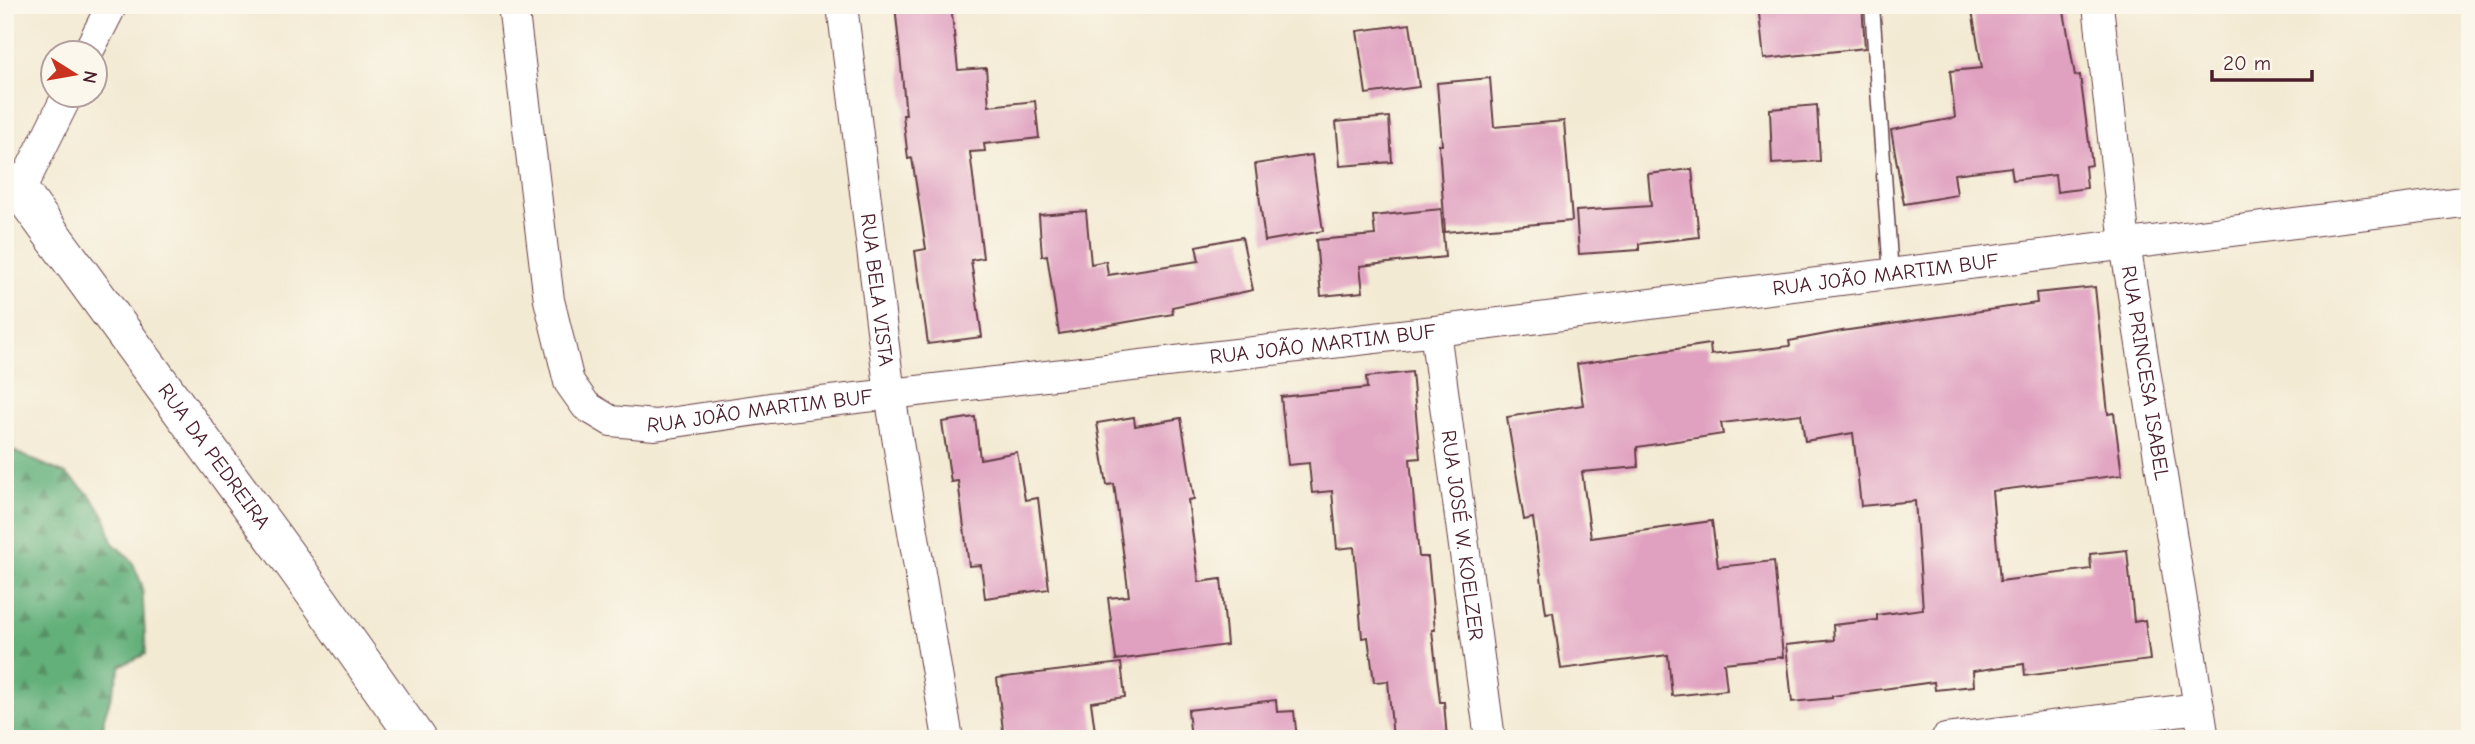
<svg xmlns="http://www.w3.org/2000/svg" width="2475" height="744" font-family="'Comic Neue',sans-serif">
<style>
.forest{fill:url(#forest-firs);stroke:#576852;stroke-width:2}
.building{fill:#e0a0c0}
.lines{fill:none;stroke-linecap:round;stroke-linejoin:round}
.service-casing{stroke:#633d44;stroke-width:17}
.minor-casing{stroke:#633d44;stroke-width:32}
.tertiary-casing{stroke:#633d44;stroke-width:39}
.service{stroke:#fff;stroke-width:14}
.minor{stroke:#fff;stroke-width:30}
.tertiary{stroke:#fff;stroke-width:37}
.labels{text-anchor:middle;stroke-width:6;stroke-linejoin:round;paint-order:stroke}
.street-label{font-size:21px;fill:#4a1f2b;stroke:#fbf7ec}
</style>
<defs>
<pattern id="forest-firs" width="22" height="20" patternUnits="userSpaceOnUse" patternTransform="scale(1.75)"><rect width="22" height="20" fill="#64b07a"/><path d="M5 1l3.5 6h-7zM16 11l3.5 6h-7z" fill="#548f64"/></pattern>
</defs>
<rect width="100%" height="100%" fill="#fbf7ec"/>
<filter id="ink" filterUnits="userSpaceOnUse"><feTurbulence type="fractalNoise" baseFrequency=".0143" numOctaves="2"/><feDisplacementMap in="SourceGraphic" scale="14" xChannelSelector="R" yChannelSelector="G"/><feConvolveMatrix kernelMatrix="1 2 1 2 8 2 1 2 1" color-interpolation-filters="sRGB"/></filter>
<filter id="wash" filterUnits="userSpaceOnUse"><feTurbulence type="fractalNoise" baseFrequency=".00686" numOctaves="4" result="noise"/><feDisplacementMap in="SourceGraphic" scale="28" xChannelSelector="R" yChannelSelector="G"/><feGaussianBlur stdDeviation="1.57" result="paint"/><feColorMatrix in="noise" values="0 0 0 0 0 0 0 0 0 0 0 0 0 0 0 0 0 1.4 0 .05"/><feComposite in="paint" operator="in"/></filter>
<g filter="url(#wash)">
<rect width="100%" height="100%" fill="#f3ead3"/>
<path class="forest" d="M5,443L17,453L66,474L90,495L105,517L112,542L132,561L142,585L146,654L121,665L104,718L103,739H5Z"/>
<g id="blocks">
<g class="building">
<path d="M895,5H951L958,70L986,68L989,106L1035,101L1039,138L984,144L985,151L970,152L983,258L971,260L982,337L928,344L915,251L926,249L912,158L908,159L903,115H906Z"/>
<path d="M1758,5H1862L1865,48L1764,59Z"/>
<path d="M1971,5H2063L2075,76L2080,75L2092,165L2085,166L2087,188L2057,192L2055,175L2013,180L2011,167L1954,174L1957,195L1904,204L1891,130L1955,118L1950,71L1982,68Z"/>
<path d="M1410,24L1419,87L1366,94L1357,31Z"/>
<path d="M1490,78L1494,127L1564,121L1572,221L1445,232L1439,145H1442L1437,83Z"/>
<path d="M1817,105L1820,161L1772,164L1770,109Z"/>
<path d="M1389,117L1392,162L1340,166L1336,122Z"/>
<path d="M1312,155L1323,231L1265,241L1255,164Z"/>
<path d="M1692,169L1699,237L1639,244V250L1579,254L1576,211L1651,206L1648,174Z"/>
<path d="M1441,209L1445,257L1360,266L1363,292L1321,296L1316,240L1375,235L1373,216Z"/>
<path d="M1086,211L1091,264L1106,261L1108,275L1199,261L1196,246L1242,237L1253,290L1172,307L1173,314L1059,334L1047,255L1042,256L1039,215Z"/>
<path d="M2095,287L2108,414L2114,413L2122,475L1992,491L2000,581L2091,569L2090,554L2127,550L2134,622L2145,620L2150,660L2025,676L2024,664L1973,671L1974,686L1935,690L1934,682L1832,696V698L1792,702L1786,645L1834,640L1833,625L1877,620V615L1923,609L1915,501L1861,506L1853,433L1805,441L1801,414L1721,423L1723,434L1637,447L1638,467L1582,472L1591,538L1712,521L1718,567L1774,561L1783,657L1724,663L1727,690L1672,696L1668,655L1561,669L1553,612L1546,613L1533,518L1524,520L1507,417L1583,405L1577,364L1710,344L1711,355L1790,346L1789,341L1842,331L2037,303L2036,293Z"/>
<path d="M1412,372L1420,458L1410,459L1419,557H1428L1435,630H1432L1440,702H1444L1447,739H1393L1388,681L1374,682L1368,637L1362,638L1354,547L1337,549L1332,491L1312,493L1309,463L1288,465L1281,397L1367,388L1366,377Z"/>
<path d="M975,417L980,459L1017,452L1025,500L1038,498L1049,589L985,598L981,565L969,566L958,481L951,482L942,422Z"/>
<path d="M1134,417L1135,426L1181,418L1194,499L1188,500L1199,582L1221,579L1227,645L1116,660L1108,598L1129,596L1114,484L1107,485L1097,423Z"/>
<path d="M1121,663L1125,697L1091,702L1096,739H1004L997,678Z"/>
<path d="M1276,700L1277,712L1294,711L1297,739H1191L1188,710Z"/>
</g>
</g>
</g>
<g filter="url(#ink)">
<use href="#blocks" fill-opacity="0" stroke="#633d44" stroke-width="2"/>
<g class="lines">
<defs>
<path id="service" d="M1872,5L1891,274"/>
<g id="minor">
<path id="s1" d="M513,5L549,300L569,382L586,406L611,421L655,425L770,408L1435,331L2470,201"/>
<path id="s2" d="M842,5L890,395L948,739"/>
<path id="s3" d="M2098,5L2125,244L2204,739"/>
<path d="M88,52L112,5"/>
<path d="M20,191L68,94"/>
<path id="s4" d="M1435,331L1490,739"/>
<path d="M1946,739L2199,708"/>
</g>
<g id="tertiary">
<path id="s5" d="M5,179L20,191L299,572L417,739"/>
</g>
</defs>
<use href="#service" class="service-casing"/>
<use href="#minor" class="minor-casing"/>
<use href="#tertiary" class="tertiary-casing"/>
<use href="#service" class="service"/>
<use href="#minor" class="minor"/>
<use href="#tertiary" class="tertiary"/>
</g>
</g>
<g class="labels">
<g class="street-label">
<text dy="7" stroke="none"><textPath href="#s1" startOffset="1724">RUA JOÃO MARTIM BUF</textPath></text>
<text dy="7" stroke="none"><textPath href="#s2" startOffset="287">RUA BELA VISTA</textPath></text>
<text dy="7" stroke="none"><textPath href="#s1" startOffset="1157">RUA JOÃO MARTIM BUF</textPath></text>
<text dy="7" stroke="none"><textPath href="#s3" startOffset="371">RUA PRINCESA ISABEL</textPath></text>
<text dy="7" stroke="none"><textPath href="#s1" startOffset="590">RUA JOÃO MARTIM BUF</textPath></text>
<text dy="7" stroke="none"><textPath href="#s5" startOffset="348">RUA DA PEDREIRA</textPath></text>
<text dy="7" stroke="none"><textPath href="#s4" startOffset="206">RUA JOSÉ W. KOELZER</textPath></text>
</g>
</g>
<rect width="2475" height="744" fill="none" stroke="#fbf7ec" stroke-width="28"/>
<g transform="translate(74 74) rotate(101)"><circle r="33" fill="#fbf7ec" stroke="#b4a19f" stroke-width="2"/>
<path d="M0-5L12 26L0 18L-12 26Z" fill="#c8321e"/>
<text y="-10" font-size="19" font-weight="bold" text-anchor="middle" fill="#4a1f2b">N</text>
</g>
<path d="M2212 70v10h100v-10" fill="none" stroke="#4a1f2b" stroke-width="3.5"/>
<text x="2223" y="70" font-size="21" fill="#4a1f2b" stroke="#fbf7ec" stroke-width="5" paint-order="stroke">20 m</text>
</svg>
